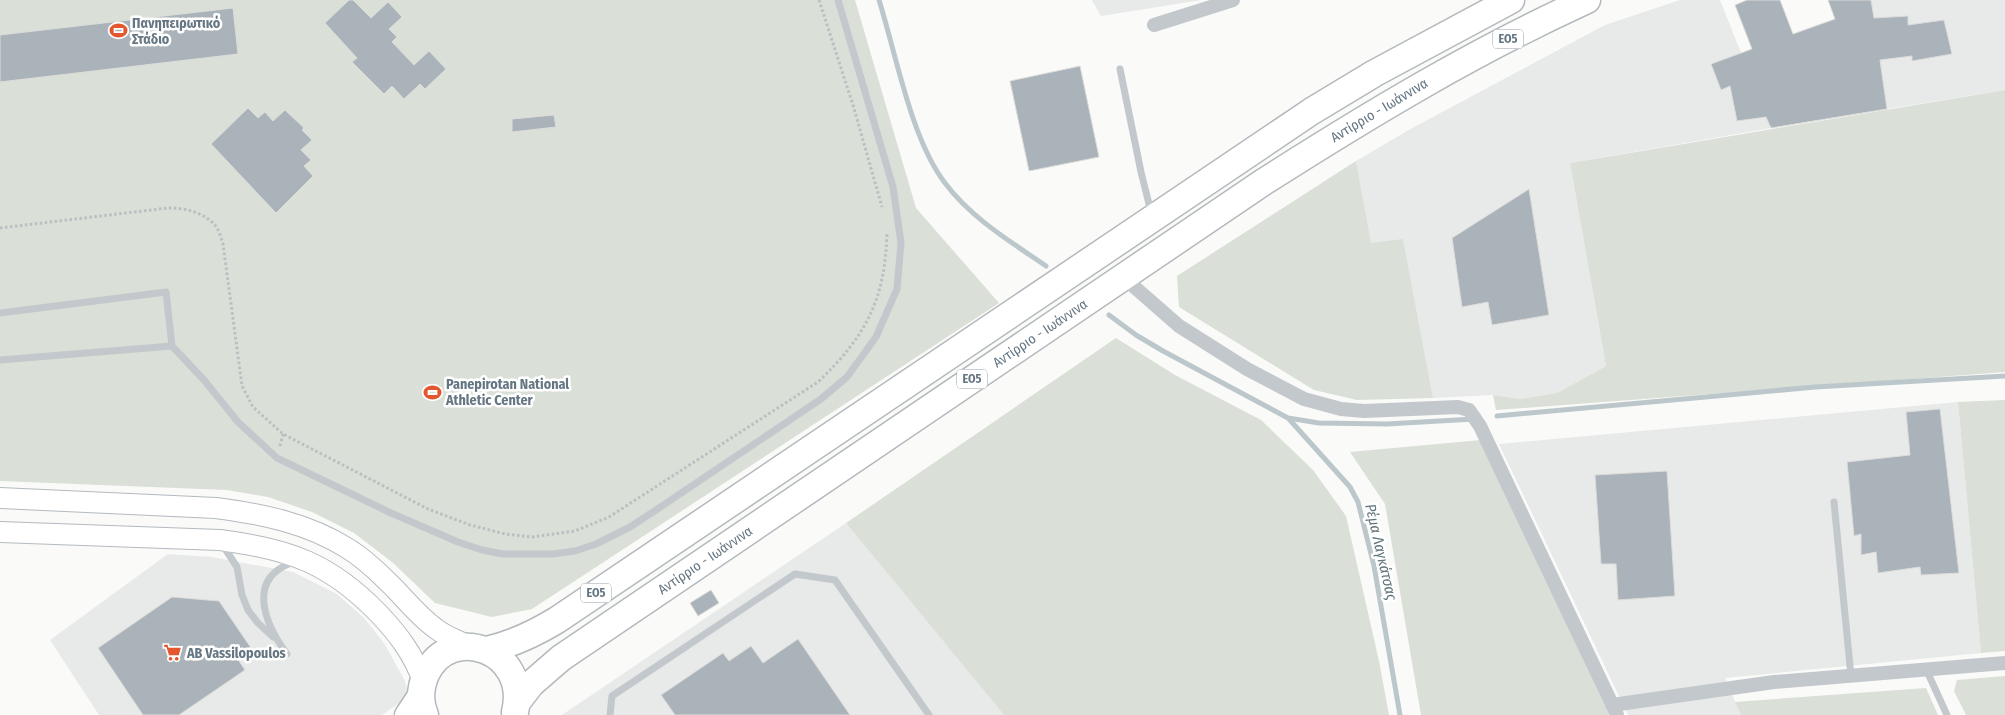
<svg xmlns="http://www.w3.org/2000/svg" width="2005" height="715" font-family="'Fira Sans Condensed',sans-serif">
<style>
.built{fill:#e8e9e9}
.green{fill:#dadfd7}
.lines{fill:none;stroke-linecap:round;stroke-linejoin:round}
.stream{stroke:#bbc7cb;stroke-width:5}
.building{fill:#aab3b9;stroke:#dcdcda}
.secondary-casing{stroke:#b3babf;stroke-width:22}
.primary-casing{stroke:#b5babe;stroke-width:25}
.highway-casing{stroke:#b4b9bd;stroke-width:29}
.path{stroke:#bbbfc2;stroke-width:3;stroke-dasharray:2.5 2.5;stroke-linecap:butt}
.lane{stroke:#c3c8cc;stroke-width:7}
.street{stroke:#c3c8cc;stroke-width:14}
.secondary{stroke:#fff;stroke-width:20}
.primary{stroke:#fff;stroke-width:22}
.highway{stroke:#fff;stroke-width:26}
.labels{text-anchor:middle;stroke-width:5;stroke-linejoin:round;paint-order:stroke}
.shield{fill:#fff;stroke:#939fa8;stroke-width:1}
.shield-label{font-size:12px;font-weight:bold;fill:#657683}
.poi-label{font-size:14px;font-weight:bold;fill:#657683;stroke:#fff;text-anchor:start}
.street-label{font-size:14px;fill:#657683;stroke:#fff}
.water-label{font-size:15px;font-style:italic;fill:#60757c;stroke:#fff}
</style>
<rect width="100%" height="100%" fill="#fafaf8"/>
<g class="built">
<path d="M1092,0H1202L1101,16Z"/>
<path d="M1680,0H1720L1771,128L1570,163L1606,366L1557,393L1519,399L1493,395L1433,398L1403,240L1371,244L1356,161L1414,127L1605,25Z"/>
<path d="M1871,0H2005V90L1887,109Z"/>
<path d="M1958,402L1981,653L1725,678L1741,715H1628L1499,444Z"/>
<path d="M846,523L1004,715H562Z"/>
<path d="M168,554L212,557L293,572L337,594L364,618L384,643L405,681L407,689L405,699L382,715H99L50,640Z"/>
</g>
<g class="green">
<path d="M0,0H855L916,208L999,303L532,609L492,617L435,603L392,562L354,533L312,512L268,497L227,490L0,481Z"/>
<path d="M2005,90V372L1496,410L1493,395L1519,399L1557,393L1606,366L1570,163Z"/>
<path d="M1356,161L1371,243L1403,239L1433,398L1357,400L1314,390L1179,307L1177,276Z"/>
<path d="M1116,338L1175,375L1261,420L1313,470L1346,516L1379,661L1389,715H1004L846,523Z"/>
<path d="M2005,400V651L1981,653L1958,402Z"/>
<path d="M1481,440L1609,715H1421L1385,504L1350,452Z"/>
<path d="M2005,676V715H1966L1954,691L1957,680Z"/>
<path d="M1926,688L1938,715H1741L1735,702Z"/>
</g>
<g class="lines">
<g class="stream">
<path d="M879,0C896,54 911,139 945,183C971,218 1011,242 1046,266"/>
<path d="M1109,315L1136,335L1163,351L1288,418L1319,423L1387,424L1474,419"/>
<path d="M1497,416L1815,387L2005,376"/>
<path d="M1289,419L1350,487L1358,502L1374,566L1400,715"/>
</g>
</g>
<g class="building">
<path d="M349,0H353L371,18L388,2L402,17L389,29L397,37L392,42L414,65L429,51L446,69L425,89L420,84L404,99L392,86L384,94L352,62L357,58L325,23Z"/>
<path d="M1747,0H1780L1793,34L1835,19L1828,0H1871L1874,18L1908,16V25L1944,20L1952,54L1912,61V56L1880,60L1887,109L1771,128L1766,117L1737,121L1730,86L1721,90L1711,64L1752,49L1735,5Z"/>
<path d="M233,8L238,54L0,82V35Z"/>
<path d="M1080,66L1099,157L1029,171L1010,81Z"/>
<path d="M248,108L258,118L265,112L273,121L285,110L304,128L302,130L312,140L301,150L311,160L304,166L313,176L276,213L211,144Z"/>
<path d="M554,115L556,127L512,132V119Z"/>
<path d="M1529,189L1549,315L1492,325L1488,302L1462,307L1452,238Z"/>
<path d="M1940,409L1959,573L1921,575L1920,567L1878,573L1876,552L1861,555V534L1854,536L1847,462L1910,455L1906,412Z"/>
<path d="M1667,471L1675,596L1618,600L1616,564H1601L1595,475Z"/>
<path d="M711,590L719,603L698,616L690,603Z"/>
<path d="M172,597L219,601L251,648L237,658L245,670L179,715H143L98,648Z"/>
<path d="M798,639L850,715H675L661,695L723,653L729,661L751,646L763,663Z"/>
</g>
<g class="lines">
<defs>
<g id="secondary">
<path d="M0,498L216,508C262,514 307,523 347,548C362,557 376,570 388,582C404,597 417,615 435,628C446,637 459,641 472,647"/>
<path d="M0,532L220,540C289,549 330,563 379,614C399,635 413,654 423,681"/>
</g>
<path id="primary" d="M406,715L420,694"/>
<g id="highway">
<path d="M487,650C513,644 534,634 557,620L1312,111L1375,73L1511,0"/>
<path d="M518,701L531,684L561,658L1262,183C1367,116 1473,52 1587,0"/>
<path d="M425,715C419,701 420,688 426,674C450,622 530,650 515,712"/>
</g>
</defs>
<use href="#secondary" class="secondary-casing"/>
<use href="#primary" class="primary-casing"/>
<use href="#highway" class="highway-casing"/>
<g class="path">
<path d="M819,0L853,105L882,207"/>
<path d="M0,228L168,208C185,208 203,212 215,225C219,230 221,238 223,244L242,386L253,407L283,434L428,509L470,525L505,534L532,537L575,531L609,517L818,382C866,336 885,300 887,233"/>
<path d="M280,446L283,434"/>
</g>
<g class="lane">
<path d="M1120,69L1141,172L1151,212"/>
<path d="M0,313L166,292L172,346L204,380L238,422L277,458L391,513L458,542L482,550L503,554H553L575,551L596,544L630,527L659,508L821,399L847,377L876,337L897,289L901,243L893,187L838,0"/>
<path d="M0,360L172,346"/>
<path d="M1834,502L1851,676"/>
<path d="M222,544L237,567L242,595L248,610L258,623L273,637"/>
<path d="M287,654C265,624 245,578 294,562"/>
<path d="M1926,669L1947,715"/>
<path d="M610,715L612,696L795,574L835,580L929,715"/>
</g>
<g class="street">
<path d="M1154,25L1233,0"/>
<path d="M1123,277L1179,326L1247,369L1304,399L1341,409L1364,411L1458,407L1469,410L1480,426L1617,715"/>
<path d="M1612,705L1774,682L2005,663"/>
</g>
<use href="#secondary" class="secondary"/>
<use href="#primary" class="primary"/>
<use href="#highway" class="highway"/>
</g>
<defs>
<symbol id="stadium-bare" viewBox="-9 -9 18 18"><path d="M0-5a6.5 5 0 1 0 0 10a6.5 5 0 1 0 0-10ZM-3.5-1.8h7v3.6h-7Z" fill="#e4572e" stroke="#fff" stroke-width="2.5" paint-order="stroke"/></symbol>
<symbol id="supermarket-bare" viewBox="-9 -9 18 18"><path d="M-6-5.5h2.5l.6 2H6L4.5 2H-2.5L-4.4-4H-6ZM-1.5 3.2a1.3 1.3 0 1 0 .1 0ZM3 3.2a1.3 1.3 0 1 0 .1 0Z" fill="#e4572e" stroke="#fff" stroke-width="2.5" paint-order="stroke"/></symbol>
</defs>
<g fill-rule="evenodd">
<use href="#stadium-bare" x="106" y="18" width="25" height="25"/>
<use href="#stadium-bare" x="420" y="380" width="25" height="25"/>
<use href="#supermarket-bare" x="160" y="640" width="25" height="25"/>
</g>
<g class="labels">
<g class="shield">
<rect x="1493" y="29.5" width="30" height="19" rx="4"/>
<rect x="957" y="369.5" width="30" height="19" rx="4"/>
<rect x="581" y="583.5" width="30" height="19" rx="4"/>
</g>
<g class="shield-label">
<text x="1508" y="43">ΕΟ5</text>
<text x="972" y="383">ΕΟ5</text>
<text x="596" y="597">ΕΟ5</text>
</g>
<g class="poi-label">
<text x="132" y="28">Πανηπειρωτικό<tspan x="132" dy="16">Στάδιο</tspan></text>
<text x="446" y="389">Panepirotan National<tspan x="446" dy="16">Athletic Center</tspan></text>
<text x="187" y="658">AB Vassilopoulos</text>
</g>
<g class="street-label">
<text transform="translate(1379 110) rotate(-31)" y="5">Αντίρριο - Ιωάννινα</text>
<text transform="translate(1040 333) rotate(-34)" y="5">Αντίρριο - Ιωάννινα</text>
<text transform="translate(705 560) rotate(-34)" y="5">Αντίρριο - Ιωάννινα</text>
</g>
<g class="water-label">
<text transform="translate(1381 552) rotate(77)" y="5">Ρέμα Λαγκάτσας</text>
</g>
</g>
</svg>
